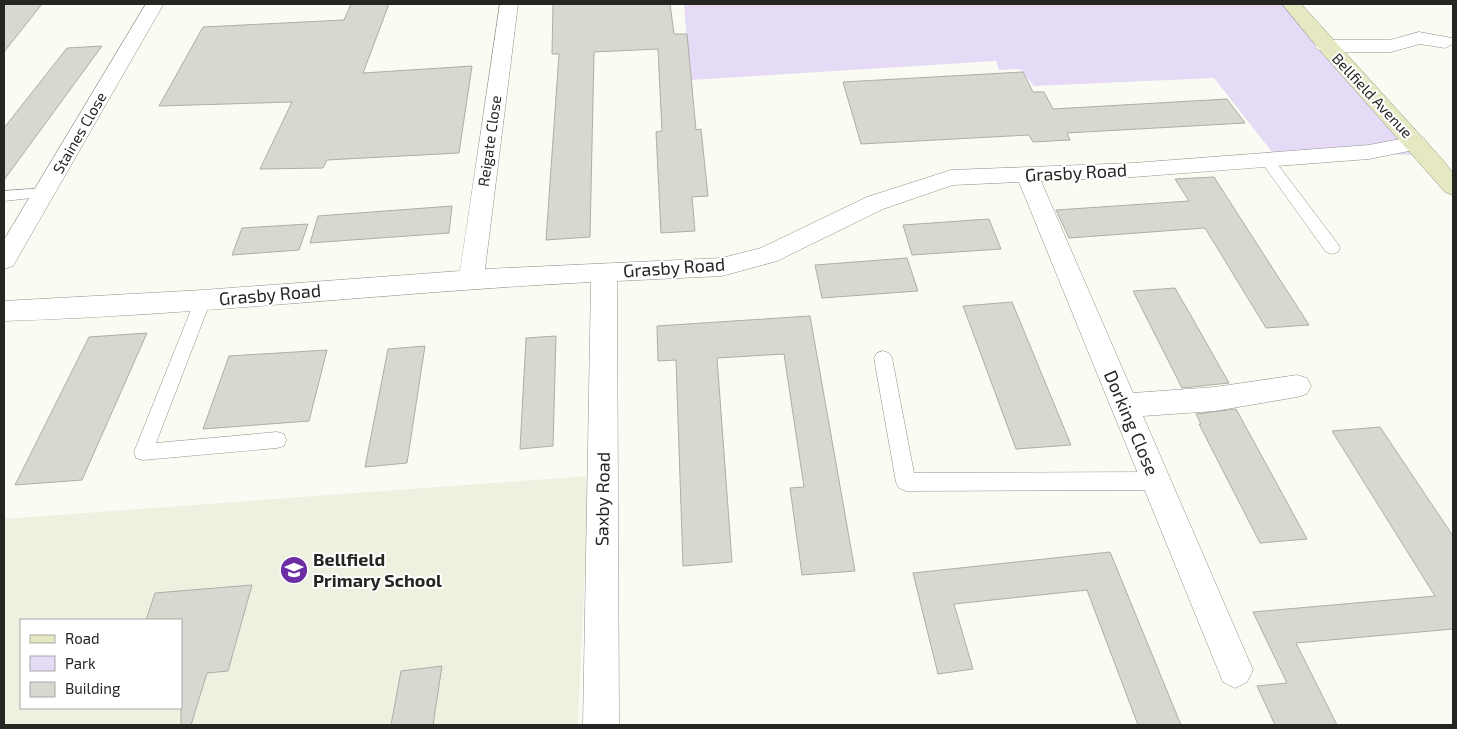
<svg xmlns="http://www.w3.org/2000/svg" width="1457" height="729" font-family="'Exo 2',sans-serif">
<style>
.built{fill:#eef0e0;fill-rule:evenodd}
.green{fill:#e6dbf6}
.building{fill:#d7d8d0;stroke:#adaea6}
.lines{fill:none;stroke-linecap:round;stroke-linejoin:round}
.lane-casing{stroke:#909089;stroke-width:1}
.street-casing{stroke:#909089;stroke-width:1}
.secondary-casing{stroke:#909089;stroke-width:1}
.lane{fill:#fff;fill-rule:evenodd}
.street{fill:#fff;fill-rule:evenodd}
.secondary{fill:#e6e8c1;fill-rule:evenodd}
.labels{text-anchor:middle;stroke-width:4;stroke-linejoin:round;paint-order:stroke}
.far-street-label{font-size:15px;fill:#252522;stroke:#fff}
.street-label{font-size:18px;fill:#252522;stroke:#fff}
.poi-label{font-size:18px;font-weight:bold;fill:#252522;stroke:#fff;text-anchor:start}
</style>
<rect width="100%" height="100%" fill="#fafbf3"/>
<path class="built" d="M589,476L578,725H4V519ZM21,620H181V708H21Z"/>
<path class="green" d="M684,4H1292L1417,155L1272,152L1214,78L1034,86L1020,69L999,70L996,61L690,80Z"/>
<g class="building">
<path d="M4,4H42L4,52Z"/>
<path d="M351,4H389L363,73L472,66L459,153L327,160L323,168L260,169L292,102L159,106L203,27L344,20Z"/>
<path d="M553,4H670L674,34H687L696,130L701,129L708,196L692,197L695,231L661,233L656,132L662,131L658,49L594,52L590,237L546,240L559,54H552Z"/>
<path d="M102,46L4,180V128L67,48Z"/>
<path d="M1023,72L1033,92H1044L1053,109L1227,99L1245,123L1067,133L1070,140L1033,142L1029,135L861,144L843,82Z"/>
<path d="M1214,177L1309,325L1266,328L1205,228L1069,238L1056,210L1189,201L1175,179Z"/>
<path d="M452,206L449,233L310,243L318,216Z"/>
<path d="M989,219L1001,249L912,255L903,225Z"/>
<path d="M308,224L299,250L232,255L242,228Z"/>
<path d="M907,258L918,291L822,298L815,265Z"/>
<path d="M1175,288L1194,321L1229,383L1182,388L1133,291Z"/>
<path d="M1012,302L1071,445L1016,449L963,306Z"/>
<path d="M810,316L855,571L802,575L790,488L804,487L784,354L717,358L732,562L683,566L676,360L658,361L657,326Z"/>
<path d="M147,333L82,480L15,485L89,337Z"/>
<path d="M556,336L553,446L520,449L526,338Z"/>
<path d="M425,346L407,463L365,467L388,349Z"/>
<path d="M327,350L309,421L203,429L229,356Z"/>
<path d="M1236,409L1307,539L1260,543L1199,424H1201L1196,414Z"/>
<path d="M1380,427L1453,536V629L1296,643L1337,725H1275L1257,686L1287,683L1253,612L1435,596L1332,431Z"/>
<path d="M1110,552L1181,725H1138L1087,590L954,604L973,669L938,674L913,573Z"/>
<path d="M252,585L228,671L207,673L191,725H181V620H146L155,593Z"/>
<path d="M442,666L433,725H391L401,671Z"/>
</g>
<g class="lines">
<defs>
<g id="lane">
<path d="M1267,155L1272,157L1338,244L1340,248L1338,252L1332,254L1326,252L1260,160L1262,157Z"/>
<path d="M45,188L50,190L52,193L50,196L4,201V191Z"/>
<path d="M203,294L209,296L211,300L156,443L277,432L284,434L286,440L284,446L277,448L143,460L136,458L134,452L195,300L197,296Z"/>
<path d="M883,351L889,353L892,358L914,473L1155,472L1162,475L1165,481L1162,487L1155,490L906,491L899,488L896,482L874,358L877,353Z"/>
</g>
<g id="street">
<path d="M146,4L163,5L13,266L4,269V240Z"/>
<path d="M500,4H518L485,269L722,258L761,248L867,197L951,170L1133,163L1369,145L1416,136L1424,138L1427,143L1424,148L1369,159L1133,177L1041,181L1133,393L1215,387L1297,375L1307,378L1311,386L1307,394L1297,397L1215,411L1143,416L1253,670L1247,682L1235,688L1223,682L1019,182L953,185L883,209L777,261L722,276L617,281L619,725H583L591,282C395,292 200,315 4,321V301L203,290L460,271Z"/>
<path d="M1419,32L1452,38L1453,44L1445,48L1420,44L1391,52H1325L1318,50L1315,46L1318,42L1325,40H1390Z"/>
</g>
<path id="secondary" d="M1282,4H1301L1441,158L1453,173V195L1445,192L1323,54Z"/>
</defs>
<use href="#lane" class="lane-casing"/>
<use href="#street" class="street-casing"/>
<use href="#secondary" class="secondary-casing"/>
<use href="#lane" class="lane"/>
<use href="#street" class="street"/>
<use href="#secondary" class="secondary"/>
</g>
<defs>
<symbol id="school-disc" viewBox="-11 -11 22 22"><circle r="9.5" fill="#6d2ea4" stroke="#fff"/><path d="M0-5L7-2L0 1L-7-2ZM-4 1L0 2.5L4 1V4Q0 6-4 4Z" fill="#fff"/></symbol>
</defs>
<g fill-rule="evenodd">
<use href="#school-disc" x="278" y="554" width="32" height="32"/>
</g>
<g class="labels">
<g class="far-street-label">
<text transform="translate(1372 96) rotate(47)" y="5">Bellfield Avenue</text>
<text transform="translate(80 133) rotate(-60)" y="5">Staines Close</text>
<text transform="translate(490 141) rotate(-82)" y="5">Reigate Close</text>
</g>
<g class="street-label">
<text transform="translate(1076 173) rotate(-3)" y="6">Grasby Road</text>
<text transform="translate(674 268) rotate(-4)" y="6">Grasby Road</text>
<text transform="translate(270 295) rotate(-5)" y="6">Grasby Road</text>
<text transform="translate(1131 423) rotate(67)" y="6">Dorking Close</text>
<text transform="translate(603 499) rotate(-89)" y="6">Saxby Road</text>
</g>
<g class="poi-label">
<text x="313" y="566">Bellfield<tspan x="313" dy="21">Primary School</tspan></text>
</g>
</g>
<rect width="1457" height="729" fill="none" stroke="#252522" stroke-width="10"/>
<rect x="20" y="619" width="162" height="90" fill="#ffffff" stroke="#a8a8a7"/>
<rect x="30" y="635" width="25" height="8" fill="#e6e8c1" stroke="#a8a8a7"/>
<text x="65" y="644" font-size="15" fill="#252522">Road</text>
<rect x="30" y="656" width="25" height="15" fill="#e6dbf6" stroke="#a8a8a7"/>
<text x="65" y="669" font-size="15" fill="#252522">Park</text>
<rect x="30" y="682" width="25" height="15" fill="#d7d8d0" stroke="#a8a8a7"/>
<text x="65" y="694" font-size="15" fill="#252522">Building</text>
</svg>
